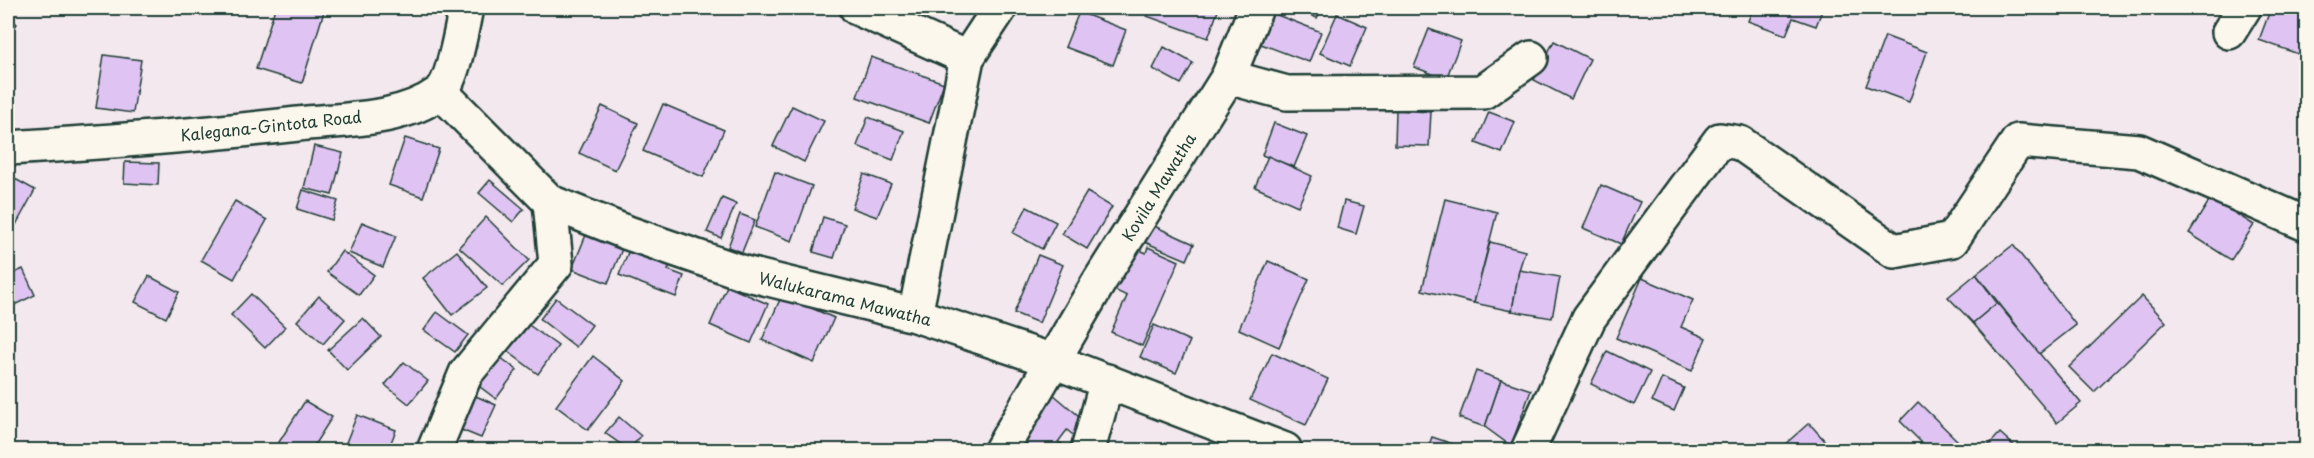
<svg xmlns="http://www.w3.org/2000/svg" width="2314" height="458" font-family="'Playpen Sans',sans-serif">
<style>
.building{fill:#dfc4f3;stroke:#1f3d34;stroke-width:1.5}
.lines{fill:none;stroke-linecap:round;stroke-linejoin:round}
.minor-casing{stroke:#1f3d34;stroke-width:38}
.major-casing{stroke:#1f3d34;stroke-width:38}
.minor{stroke:#fbf7ec;stroke-width:33}
.major{stroke:#fbf7ec;stroke-width:33}
.labels{text-anchor:middle;stroke-width:6;stroke-linejoin:round;paint-order:stroke}
.street-label{font-size:16px;fill:#1f3d34;stroke:#fbf7ec}
</style>
<rect width="100%" height="100%" fill="#f3e8ee"/>
<filter id="ink" filterUnits="userSpaceOnUse"><feTurbulence type="fractalNoise" baseFrequency=".0167" numOctaves="2"/><feDisplacementMap in="SourceGraphic" scale="12" xChannelSelector="R" yChannelSelector="G"/><feConvolveMatrix kernelMatrix="1 2 1 2 8 2 1 2 1" color-interpolation-filters="sRGB"/></filter>
<g filter="url(#ink)">
<g class="building">
<path d="M275,8H325L302,83L256,69Z"/>
<path d="M1150,8H1219L1208,38L1147,16Z"/>
<path d="M1294,8H1322L1317,18Z"/>
<path d="M1753,8H1823L1816,26L1793,18L1786,35L1748,21Z"/>
<path d="M2271,8H2280L2306,17V51L2304,56L2259,40Z"/>
<path d="M1079,12L1126,30L1113,65L1065,47Z"/>
<path d="M1272,13L1321,32L1309,62L1261,44Z"/>
<path d="M1337,14L1367,27L1350,66L1320,53Z"/>
<path d="M8,15L17,24L8,35Z"/>
<path d="M1429,29L1461,41L1446,79L1414,67Z"/>
<path d="M1885,36L1927,52L1909,102L1866,86Z"/>
<path d="M1554,41L1590,59L1571,99L1534,80Z"/>
<path d="M1164,47L1193,63L1181,84L1153,69Z"/>
<path d="M104,55L141,60L133,113L96,108Z"/>
<path d="M871,57L944,83L929,123L857,97Z"/>
<path d="M663,104L724,130L703,177L643,151Z"/>
<path d="M602,106L638,123L615,170L579,153Z"/>
<path d="M792,106L824,121L804,162L773,146Z"/>
<path d="M1396,110L1431,112L1429,146L1395,145Z"/>
<path d="M1489,112L1515,122L1502,153L1476,143Z"/>
<path d="M868,117L904,131L893,160L857,146Z"/>
<path d="M1274,123L1307,136L1294,167L1262,155Z"/>
<path d="M405,138L439,149L423,197L389,185Z"/>
<path d="M314,146L343,153L332,195L304,188Z"/>
<path d="M1268,156L1312,176L1298,206L1255,187Z"/>
<path d="M125,162L159,163L158,185L124,183Z"/>
<path d="M775,172L812,186L792,241L755,227Z"/>
<path d="M864,174L891,184L877,217L852,208Z"/>
<path d="M8,175L35,190L11,234L8,232Z"/>
<path d="M490,180L524,209L513,222L479,193Z"/>
<path d="M1601,185L1640,202L1621,244L1583,228Z"/>
<path d="M303,190L338,201L332,220L297,209Z"/>
<path d="M1087,192L1112,207L1087,249L1062,234Z"/>
<path d="M722,198L736,204L721,238L707,232Z"/>
<path d="M2211,198L2254,225L2231,260L2189,233Z"/>
<path d="M1445,199L1497,212L1474,303L1422,290Z"/>
<path d="M235,201L267,220L234,279L201,260Z"/>
<path d="M1344,201L1364,206L1356,234L1337,228Z"/>
<path d="M1027,207L1056,222L1042,249L1013,233Z"/>
<path d="M740,214L755,220L742,252L728,247Z"/>
<path d="M486,217L529,260L503,286L459,247Z"/>
<path d="M823,217L845,224L834,258L813,252Z"/>
<path d="M1143,221L1194,244L1187,260L1135,238Z"/>
<path d="M362,222L396,236L383,267L349,253Z"/>
<path d="M586,235L622,249L608,283L572,269Z"/>
<path d="M1490,242L1525,251L1519,270L1512,311L1474,303Z"/>
<path d="M631,245L672,260L668,270L684,276L676,297L619,275Z"/>
<path d="M1130,245L1146,253L1148,247L1179,261L1142,346L1111,332L1127,296L1110,288Z"/>
<path d="M2013,245L2076,325L2039,354L1976,274Z"/>
<path d="M342,251L374,275L359,295L327,272Z"/>
<path d="M457,251L487,288L452,315L423,278Z"/>
<path d="M1038,255L1063,265L1039,323L1014,313Z"/>
<path d="M1268,261L1309,279L1279,347L1239,329Z"/>
<path d="M23,269L35,295L8,308V276Z"/>
<path d="M1519,270L1560,277L1552,318L1512,311Z"/>
<path d="M1976,274L1997,303L1973,323L1948,297Z"/>
<path d="M149,276L179,292L166,318L135,302Z"/>
<path d="M1642,278L1693,300L1681,327L1706,338L1692,371L1616,338Z"/>
<path d="M727,286L768,304L751,343L710,325Z"/>
<path d="M251,294L285,327L265,348L231,315Z"/>
<path d="M782,295L834,318L814,363L762,340Z"/>
<path d="M319,296L345,319L323,344L297,321Z"/>
<path d="M2142,296L2166,322L2094,392L2069,367Z"/>
<path d="M556,298L592,325L576,347L540,319Z"/>
<path d="M1997,303L2081,403L2057,423L1973,323Z"/>
<path d="M437,312L468,335L455,352L424,330Z"/>
<path d="M363,318L381,337L347,370L328,350Z"/>
<path d="M526,323L558,346L538,374L506,350Z"/>
<path d="M1154,325L1190,341L1176,373L1140,357Z"/>
<path d="M492,351L517,370L496,399L471,380Z"/>
<path d="M1607,351L1650,372L1634,405L1591,384Z"/>
<path d="M1272,353L1328,379L1306,425L1250,400Z"/>
<path d="M593,356L625,381L588,430L556,406Z"/>
<path d="M404,362L428,381L409,404L385,385Z"/>
<path d="M1476,371L1501,380L1485,427L1459,418Z"/>
<path d="M1662,378L1684,388L1674,411L1652,401Z"/>
<path d="M1501,380L1531,390L1511,446L1485,427Z"/>
<path d="M469,393L496,405L481,438L454,427Z"/>
<path d="M1053,394L1079,416L1078,417L1083,421L1073,435L1067,430L1058,442L1065,446L1062,450H1030L1017,440Z"/>
<path d="M305,401L332,417L311,450H274Z"/>
<path d="M1918,402L1960,443L1953,450H1929L1900,421Z"/>
<path d="M357,415L396,430L388,450H343Z"/>
<path d="M619,417L641,436L629,450L605,433Z"/>
<path d="M1809,423L1833,450H1787L1783,446Z"/>
<path d="M2000,433L2019,450H1984Z"/>
<path d="M1432,437L1471,450H1427Z"/>
</g>
<g class="lines">
<defs>
<g id="minor">
<path d="M857,8L967,58"/>
<path d="M2229,32L2244,8"/>
<path d="M1228,77L1287,93L1483,92L1531,58"/>
<path d="M441,92L550,202L628,233L744,273L915,315L1053,361L1285,450"/>
<path d="M915,315L967,58L1000,8"/>
<path d="M434,450L466,373L556,264L550,202"/>
<path d="M1001,450L1099,282L1228,77L1256,8"/>
<path d="M1088,450L1107,381"/>
<path d="M1528,450L1589,318L1720,140L1740,143L1894,251L1952,240L2018,141L2139,151L2306,224"/>
</g>
<path id="major" d="M8,148C105,142 202,135 298,124C344,119 401,121 439,93C453,83 462,26 466,8"/>
</defs>
<use href="#minor" class="minor-casing"/>
<use href="#major" class="major-casing"/>
<use href="#minor" class="minor"/>
<use href="#major" class="major"/>
</g>
</g>
<g class="labels">
<g class="street-label">
<text transform="translate(271 126) rotate(-6)" y="6">Kalegana-Gintota Road</text>
<text transform="translate(1159 187) rotate(-58)" y="6">Kovila Mawatha</text>
<text transform="translate(845 299) rotate(14)" y="6">Walukarama Mawatha</text>
</g>
</g>
<rect width="2314" height="458" fill="none" stroke="#fbf7ec" stroke-width="30"/>
<rect x="15" y="15" width="2284" height="428" fill="none" stroke="#1f3d34" stroke-width="2" filter="url(#ink)"/>
</svg>
